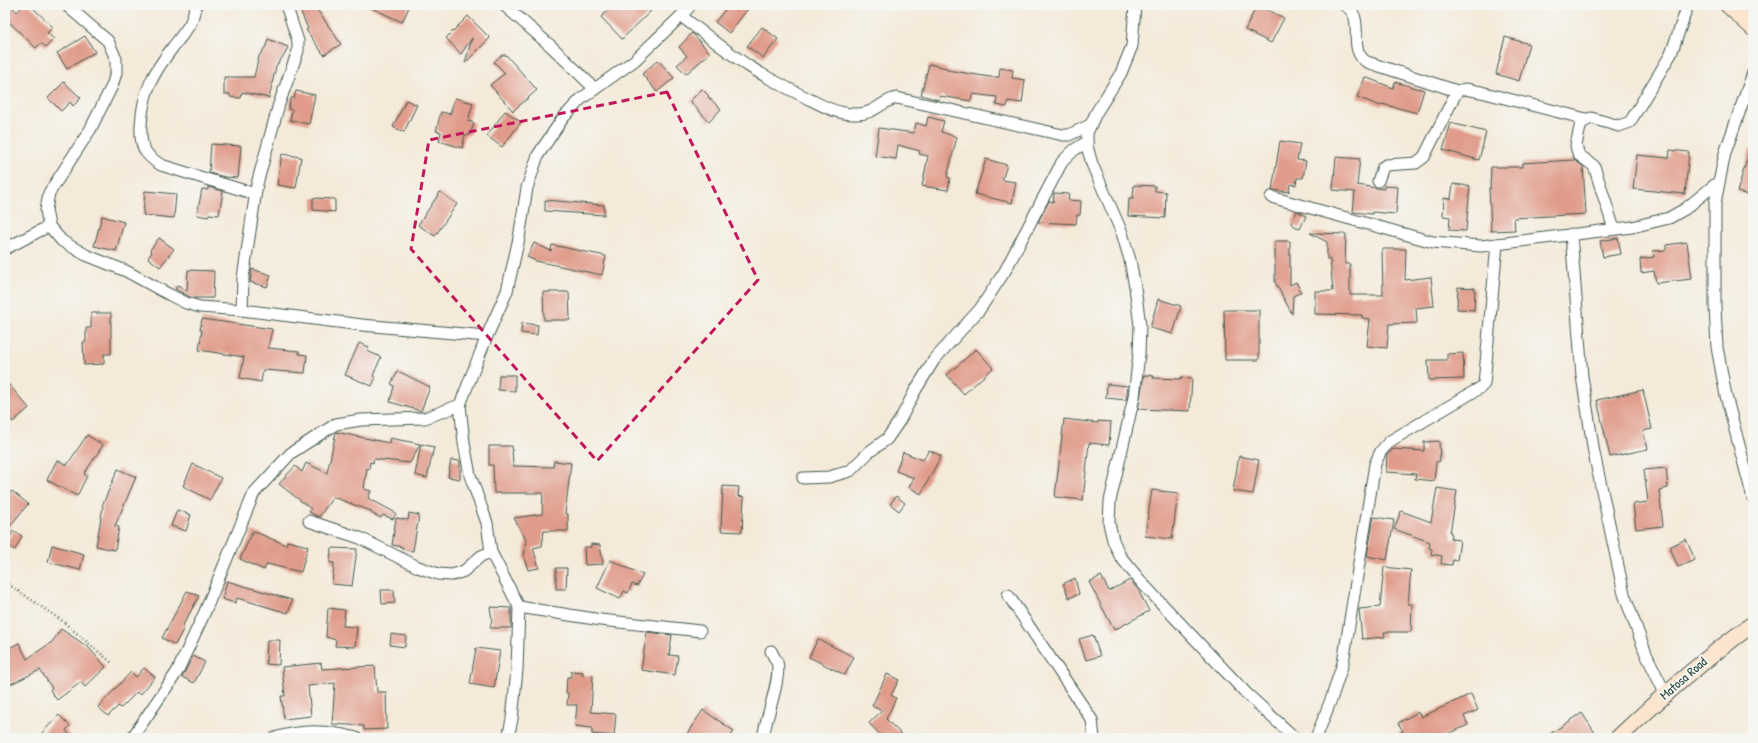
<svg xmlns="http://www.w3.org/2000/svg" width="1758" height="743" font-family="'Patrick Hand',sans-serif">
<style>
.building{fill:#e09b8a}
.lines{fill:none;stroke-linecap:round;stroke-linejoin:round}
.street-casing{stroke:#3f574d;stroke-width:13}
.secondary-casing{stroke:#3f574d;stroke-width:18}
.path{stroke:#3f574d;stroke-width:2.5;stroke-dasharray:1 3;stroke-linecap:butt}
.street{stroke:#fff;stroke-width:11}
.secondary{stroke:#fce5cf;stroke-width:16}
.marked{fill:none;stroke:#c2185b;stroke-width:3;stroke-dasharray:8 5;stroke-linejoin:round}
.labels{text-anchor:middle;stroke-width:4;stroke-linejoin:round;paint-order:stroke}
.street-label{font-size:13px;fill:#1f3d34;stroke:#f6f6f2}
</style>
<rect width="100%" height="100%" fill="#f6f6f2"/>
<filter id="ink" filterUnits="userSpaceOnUse"><feTurbulence type="fractalNoise" baseFrequency=".025" numOctaves="2"/><feDisplacementMap in="SourceGraphic" scale="8" xChannelSelector="R" yChannelSelector="G"/><feConvolveMatrix kernelMatrix="1 2 1 2 8 2 1 2 1" color-interpolation-filters="sRGB"/></filter>
<filter id="wash" filterUnits="userSpaceOnUse"><feTurbulence type="fractalNoise" baseFrequency=".012" numOctaves="4" result="noise"/><feDisplacementMap in="SourceGraphic" scale="16" xChannelSelector="R" yChannelSelector="G"/><feGaussianBlur stdDeviation="0.9" result="paint"/><feColorMatrix in="noise" values="0 0 0 0 0 0 0 0 0 0 0 0 0 0 0 0 0 1.4 0 .05"/><feComposite in="paint" operator="in"/></filter>
<g filter="url(#wash)">
<rect width="100%" height="100%" fill="#f4ead9"/>
<g id="blocks">
<g class="building">
<path d="M10,5L17,12L24,5H30L53,27L47,33L54,39L46,47L41,43L36,48L5,18V10Z"/>
<path d="M298,5H314L341,44L324,55L306,30L308,29Z"/>
<path d="M365,5H410L402,22Z"/>
<path d="M614,5H645L651,11L622,39L601,17Z"/>
<path d="M729,5H751L729,33L715,22Z"/>
<path d="M1257,5L1284,18L1271,43L1245,30Z"/>
<path d="M468,16L490,38L465,63L472,38L461,54L446,38Z"/>
<path d="M762,27L778,39L763,58L747,46Z"/>
<path d="M692,33L710,53L686,74L677,65L687,56L679,47Z"/>
<path d="M85,36L95,52L67,69L57,53Z"/>
<path d="M1505,37L1529,44L1519,81L1496,74Z"/>
<path d="M268,39L288,47L285,54L276,66L269,98L242,92L241,98L230,97V94H224V77H254L259,56L266,46Z"/>
<path d="M502,55H506L537,90L513,111L490,85L505,73L494,62Z"/>
<path d="M658,60L674,78L657,92L642,74Z"/>
<path d="M929,64L947,68V70L990,77H999L1000,68L1013,70L1012,78L1025,80L1022,103L1008,101L1007,107L996,105L997,97L972,94L971,101L940,96L939,100L921,95Z"/>
<path d="M1365,77L1393,88L1395,82L1424,90L1417,113L1382,104L1381,106L1357,97Z"/>
<path d="M64,82L81,98L73,106L70,102L61,111L48,98Z"/>
<path d="M702,89L709,96L708,97L721,109L709,122L690,101Z"/>
<path d="M296,91L315,95L309,124L290,120L292,110L288,109L291,98H294Z"/>
<path d="M455,98L473,103L468,121L474,123L470,135H465L462,148L439,141L441,132L436,131L441,112L450,114Z"/>
<path d="M406,100L417,105L404,132L393,127Z"/>
<path d="M505,111L521,122L502,147L487,136Z"/>
<path d="M928,117L944,121L941,132L957,137L947,177L950,178L948,190L922,186L928,156L919,154L920,151L898,145L896,159L875,156L879,128L914,133L916,123L926,126Z"/>
<path d="M1451,123L1486,132L1479,160L1443,150Z"/>
<path d="M1280,141L1300,144L1297,160L1306,161L1303,178H1297L1296,185L1290,184L1289,192L1272,190Z"/>
<path d="M211,144L241,146L238,178L225,177L209,173Z"/>
<path d="M1750,149H1753V196L1737,192Z"/>
<path d="M1670,150L1689,152L1685,194L1633,189L1637,155L1669,158Z"/>
<path d="M282,154L301,157L296,188L277,185Z"/>
<path d="M1336,157L1360,159L1357,185L1384,189V186L1398,187L1396,214L1372,212V214L1353,212L1355,192L1333,190Z"/>
<path d="M986,159L1007,165L1002,180L1016,182L1012,203L975,194Z"/>
<path d="M1574,160L1583,166L1586,214L1514,218L1515,230L1491,231L1489,188L1490,189L1491,167H1522V163Z"/>
<path d="M1453,184L1470,186L1466,231L1449,230L1450,217L1443,216L1444,198L1451,199Z"/>
<path d="M1134,185L1155,186V191L1166,192L1165,218L1128,216L1129,198H1133Z"/>
<path d="M208,187L223,191L219,215L209,214L208,217L197,215L202,189L208,190Z"/>
<path d="M145,191L176,194L174,218L143,215Z"/>
<path d="M440,192L457,204L435,236L418,225Z"/>
<path d="M1054,193L1069,194L1068,200L1081,201L1080,215H1077L1076,224L1038,222L1049,201L1053,202Z"/>
<path d="M313,198L335,199V212L313,210Z"/>
<path d="M545,200L604,205V215L545,211Z"/>
<path d="M1297,211L1306,216L1300,229L1291,224Z"/>
<path d="M102,216L124,222L116,251L94,246Z"/>
<path d="M1310,233L1346,234L1345,264H1350V295H1383L1382,249H1406L1405,280L1431,277L1434,306L1416,308L1417,323L1389,324L1387,348L1367,346L1370,319L1362,318V315L1315,314V291H1333L1330,259H1327V242Z"/>
<path d="M159,238L174,249L160,267L148,258L152,252L150,250Z"/>
<path d="M1618,238L1621,254L1603,257L1600,241Z"/>
<path d="M1275,241H1290V285L1296,282L1301,292L1293,296L1292,314L1275,282Z"/>
<path d="M1687,242L1692,279L1656,283L1654,271L1641,273L1640,259L1654,257L1653,251L1666,250V245Z"/>
<path d="M534,243L551,251L552,245L606,256L602,275L536,261L527,257Z"/>
<path d="M252,269L271,275L267,287L250,282Z"/>
<path d="M188,270L214,271L213,298H192L175,289L178,285L187,291Z"/>
<path d="M1458,287L1475,288L1474,310L1457,309Z"/>
<path d="M543,292H569L570,320H544Z"/>
<path d="M1158,299L1181,306L1173,334L1150,328Z"/>
<path d="M1224,310H1259V360H1225Z"/>
<path d="M91,313H111V354H104V364L84,365L83,342H86V328H91Z"/>
<path d="M202,319L272,329L268,348L299,351V354L307,355L305,373L263,370L261,382L240,378L244,357L199,350L202,330H200Z"/>
<path d="M522,323L538,325L537,335L521,333Z"/>
<path d="M359,343L369,347L367,351L381,357L373,376L376,377L372,386L345,375Z"/>
<path d="M976,349L993,368L964,394L947,375Z"/>
<path d="M1463,353L1464,379L1429,380L1428,360H1447V354Z"/>
<path d="M398,371L430,387L421,411L390,402L394,386L391,384Z"/>
<path d="M499,375H515V391L498,390Z"/>
<path d="M1144,375L1154,376L1153,378L1181,379V377L1192,378L1190,411L1138,409Z"/>
<path d="M5,380L29,408L13,422L5,413Z"/>
<path d="M1107,384L1128,386L1126,400L1106,398Z"/>
<path d="M1643,390L1652,429L1643,431L1648,449L1610,457L1597,400Z"/>
<path d="M1064,419L1098,423V421L1111,422L1109,445L1089,443L1083,500L1055,497Z"/>
<path d="M336,432L389,443L390,438L420,444L410,463L374,459L373,463L370,462L369,469L367,468L364,489L371,491L368,498L396,513L393,519L383,515L381,518L371,513V511L333,497L319,517L309,512L311,509L279,484L295,466L302,472L306,463L327,473Z"/>
<path d="M87,435L103,445L84,474L87,476L77,496L47,480L57,460L67,465Z"/>
<path d="M1439,441L1440,461L1436,462L1434,481L1415,479L1416,474L1386,472L1387,455L1393,449L1424,451V442Z"/>
<path d="M421,444L434,447L427,478L415,475Z"/>
<path d="M489,446H512L513,466L553,467L554,461L571,463L565,514H568V531H544L542,546L533,548L539,568L528,570L524,558L526,540L514,518L542,514L543,493H494L493,465H489Z"/>
<path d="M929,450L941,456L921,494L909,487L914,478L896,471L903,452L923,460Z"/>
<path d="M1239,456L1259,460L1253,494L1233,491Z"/>
<path d="M451,460L460,461V479L448,477Z"/>
<path d="M193,464L221,478L210,500L183,486Z"/>
<path d="M1666,468L1668,488L1659,490L1663,526L1636,529L1633,504L1648,502L1644,470Z"/>
<path d="M118,469L136,477L115,526L119,527L115,550L96,546L103,507L102,506Z"/>
<path d="M723,486L739,487L738,496L744,497L742,532L721,531Z"/>
<path d="M1437,488L1457,491L1450,533L1452,534L1451,539L1460,540L1457,561L1453,560L1452,565L1441,564L1442,556L1431,554L1432,549L1429,548L1430,542L1394,529L1401,511L1431,522Z"/>
<path d="M1152,490L1178,493L1172,539L1145,536Z"/>
<path d="M12,491L28,504L5,532V499Z"/>
<path d="M896,496L905,503L899,511L890,504Z"/>
<path d="M177,510L191,515L186,531L171,526Z"/>
<path d="M409,513L419,515L413,551L402,549L403,547L392,545L396,518L408,520Z"/>
<path d="M1374,517L1394,520L1387,560L1367,556Z"/>
<path d="M13,531L22,536L15,550L6,545Z"/>
<path d="M253,531L286,545L287,541L308,546L301,572L267,564L264,570L240,559Z"/>
<path d="M1686,539L1695,560L1678,567L1671,550V546Z"/>
<path d="M591,544L600,545L603,564L585,565L584,547H591Z"/>
<path d="M52,545L84,554L80,570L48,562Z"/>
<path d="M331,548L357,549L352,586L332,584L334,563H330Z"/>
<path d="M610,560L643,575L637,586L632,584L628,593L624,591L620,599L597,588Z"/>
<path d="M1384,567L1411,570L1408,604H1412L1411,632H1384L1385,637L1362,639L1359,609L1380,607Z"/>
<path d="M556,568H567L566,589H556Z"/>
<path d="M1101,576L1109,591L1130,580L1137,588L1149,611L1114,630L1089,582Z"/>
<path d="M1075,578L1079,594L1069,598L1063,584Z"/>
<path d="M227,581L292,600L288,613L237,598L235,603L222,599L225,593H224Z"/>
<path d="M381,590H394L395,603L382,604Z"/>
<path d="M187,591L199,596L182,627L184,628L175,645L162,638Z"/>
<path d="M490,607L511,608V628H490L492,619Z"/>
<path d="M328,608L345,610L343,626L357,627L355,647L335,646L336,640L326,637Z"/>
<path d="M61,629L88,647L106,667L85,687L81,682L57,700L50,690L52,688L40,670L11,684L5,672V650L19,643L27,659L52,642Z"/>
<path d="M647,632L672,635L669,655L678,656L675,675L641,670Z"/>
<path d="M391,634L406,636L405,647L390,645Z"/>
<path d="M1093,635L1100,656L1086,660L1079,639Z"/>
<path d="M818,639L854,657L845,675L809,657Z"/>
<path d="M267,640H280L279,665L266,664Z"/>
<path d="M476,648L500,651L494,688L470,684Z"/>
<path d="M193,656L205,662L194,683L182,677Z"/>
<path d="M321,663L322,669L375,666L377,692H386L387,729L364,730V726L332,724L335,683L308,686L311,716L284,719L281,696H285L282,667Z"/>
<path d="M144,668L155,677L140,695L137,692L121,708L118,706L108,716L98,707L131,672L136,677Z"/>
<path d="M571,671L583,672L582,675L593,676L591,712L616,714L614,736L592,734V728L575,726L577,705H567L568,693H566L567,677H571Z"/>
<path d="M887,674L899,680L891,695L896,698L886,719L905,738H883L869,723L882,711L872,706Z"/>
<path d="M1471,694L1478,710L1464,716L1468,725L1439,738H1390L1403,731L1398,723L1418,712L1421,717Z"/>
<path d="M703,710L734,731L730,738H684Z"/>
<path d="M1582,713L1595,733L1586,738H1544Z"/>
<path d="M59,715L70,726L66,730L71,738H37Z"/>
</g>
</g>
</g>
<g filter="url(#ink)">
<use href="#blocks" fill-opacity="0" stroke="#3f574d" stroke-width="1"/>
<g class="lines">
<defs>
<g id="street">
<path d="M66,5L108,41L116,59V73L112,86L90,130L49,193L46,210L49,226L62,241L86,255L126,271L170,295L186,303L200,307L242,310L362,325L487,336"/>
<path d="M196,5C194,11 193,17 191,22C186,31 179,39 173,47C153,73 143,91 141,125C140,146 143,154 161,165L255,194"/>
<path d="M504,5L553,48L595,89"/>
<path d="M1135,5L1132,46L1121,73L1096,113L1087,133V146L1092,164L1122,233L1130,260L1135,287L1140,326L1139,354L1134,397L1110,501L1109,523L1113,540L1120,556L1143,584L1246,693L1295,738"/>
<path d="M1344,5C1368,17 1345,49 1367,62L1457,91"/>
<path d="M681,16C704,33 727,52 750,67C769,79 787,88 807,98C823,106 837,114 855,114C875,115 882,100 897,98L1063,135H1069L1090,125"/>
<path d="M1753,73L1725,153L1715,203V307L1717,347L1726,396L1753,498"/>
<path d="M1378,181L1383,167L1386,165L1416,163L1424,157L1457,91L1465,89L1481,92L1586,119"/>
<path d="M1271,197L1433,242L1481,246L1632,227L1669,218L1685,209L1717,183"/>
<path d="M1614,229L1594,166L1579,155L1577,150L1576,145L1581,123L1591,118L1619,126L1630,122L1671,54L1688,5"/>
<path d="M1571,234L1582,376L1594,453L1624,594L1646,654L1665,693"/>
<path d="M5,249L49,226"/>
<path d="M242,310L243,278L257,184L279,104L298,51V41L286,5"/>
<path d="M803,478L829,477L850,471L869,452L887,439L900,420L915,391L934,360L980,309L1005,271L1062,162L1074,150L1087,142"/>
<path d="M309,521L360,538L418,567L438,574L452,575L464,571L481,556L491,552"/>
<path d="M1008,595L1092,720L1094,738"/>
<path d="M519,607L601,620L700,631"/>
<path d="M132,738L177,672L204,614L254,493L291,453L336,424L361,420L425,418L460,405"/>
<path d="M275,738C302,729 329,730 356,738"/>
<path d="M508,738L512,719L517,670L519,607L491,552L487,523L470,475L464,443L460,405L487,336L507,291L519,238L527,188L538,155L563,118L581,99L635,60L681,16L691,5"/>
<path d="M763,738C765,720 782,677 777,662C775,659 773,655 771,651"/>
<path d="M1316,738L1332,697L1343,663L1375,464L1381,451L1390,441L1480,388L1484,384L1497,244"/>
</g>
<g id="secondary">
<path d="M1728,5L1753,28"/>
<path d="M1618,738C1661,697 1705,658 1753,624"/>
</g>
</defs>
<use href="#street" class="street-casing"/>
<use href="#secondary" class="secondary-casing"/>
<path class="path" d="M5,582L61,620L112,663"/>
<use href="#street" class="street"/>
<use href="#secondary" class="secondary"/>
</g>
</g>
<path class="marked" d="M667,92L758,280L597,461L411,249L429,140Z"/>
<g class="labels">
<g class="street-label">
<text transform="translate(1683 678) rotate(-41)" y="5">Matosa Road</text>
</g>
</g>
<rect width="1758" height="743" fill="none" stroke="#f6f6f2" stroke-width="20"/>
</svg>
